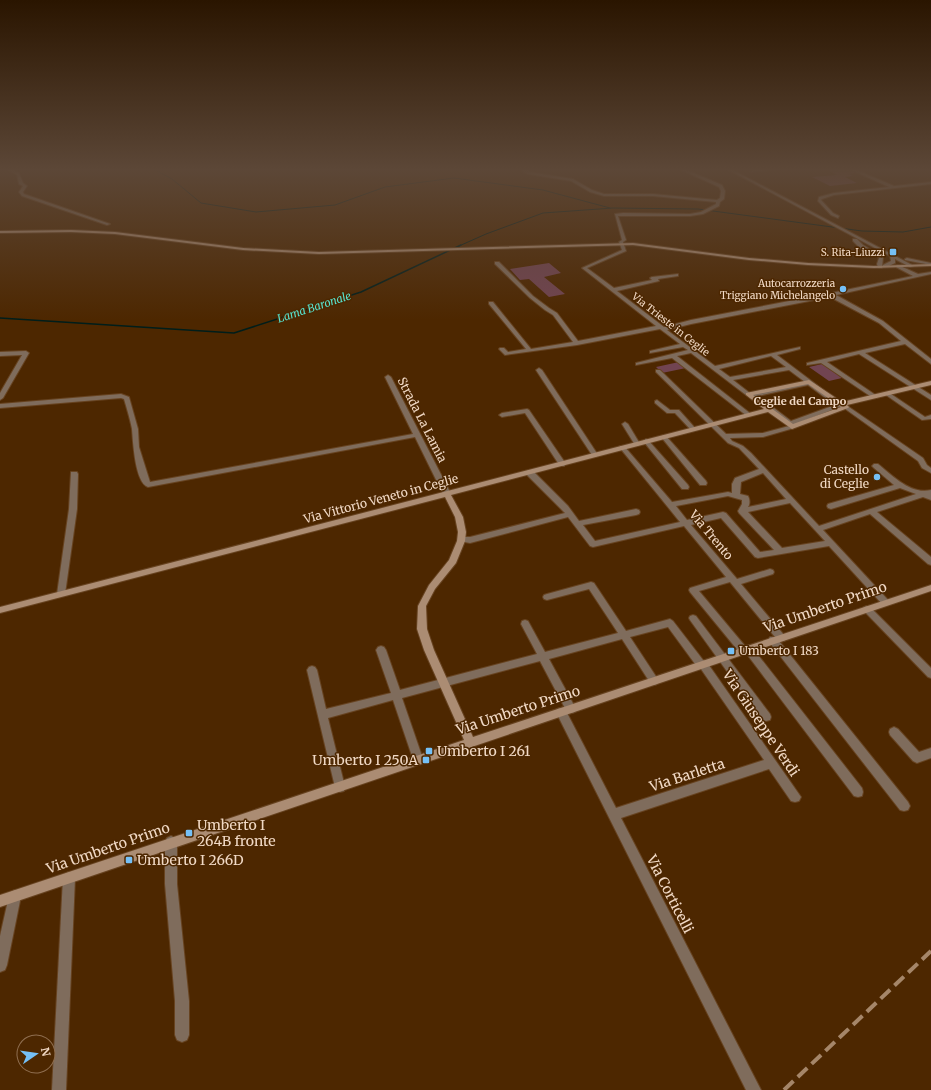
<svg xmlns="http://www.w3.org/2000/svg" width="931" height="1090" font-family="Merriweather,serif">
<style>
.green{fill:#714451}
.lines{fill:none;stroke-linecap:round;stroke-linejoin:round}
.stream-far1{stroke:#001e1a;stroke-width:1}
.stream{stroke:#001e1a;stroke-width:1.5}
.street-casing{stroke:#674320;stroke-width:2}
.secondary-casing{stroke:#674320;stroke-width:2}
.street{fill:#7f6c5c;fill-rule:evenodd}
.secondary{fill:#ab8c73;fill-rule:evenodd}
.rail{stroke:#a58669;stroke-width:4;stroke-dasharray:13 6;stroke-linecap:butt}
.poi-dot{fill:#75c0f6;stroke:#4d2700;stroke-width:1.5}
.labels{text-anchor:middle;stroke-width:3;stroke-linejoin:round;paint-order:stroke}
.far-poi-label{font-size:10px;fill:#f1d9c5;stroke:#4d2700;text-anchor:end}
.far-street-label{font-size:10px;fill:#f1d9c5;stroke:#4d2700}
.far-water-label{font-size:11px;font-style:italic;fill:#57e4cf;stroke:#4d2700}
.far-neighbourhood-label{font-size:11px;font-weight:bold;fill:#f1d9c5;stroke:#4d2700}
.street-label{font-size:12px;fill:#f1d9c5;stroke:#4d2700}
.poi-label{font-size:12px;fill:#f1d9c5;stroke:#4d2700;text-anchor:end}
.near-street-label{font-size:14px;fill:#f1d9c5;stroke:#4d2700}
.near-poi-label{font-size:14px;fill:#f1d9c5;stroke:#4d2700;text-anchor:start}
</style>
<rect width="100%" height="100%" fill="#4d2700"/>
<g class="green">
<path d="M847,168L857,173L849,174L853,176L845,177L857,183L830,186L812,177L837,175L828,170Z"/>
<path d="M549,263L561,273L544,277L565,294L549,297L529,279L520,280L510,269Z"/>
<path d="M679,362L686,368L662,373L656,367Z"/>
<path d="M822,364L842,378L829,381L809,367Z"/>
</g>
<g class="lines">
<g class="stream-far1">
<path d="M152,168L172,179L201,203L256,212L335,205L385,187L454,178L543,190L610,208"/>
<path d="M459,246L486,234L543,213L613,208L698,209L862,231L903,232L931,227"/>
</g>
<path class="stream" d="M0,318L234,333L361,292L461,245"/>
<defs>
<g id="street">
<path d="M5,168H10L19,173L23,183L27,186L23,192L24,194L110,224L107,225L22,196L19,192L23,186L19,184L17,175Z"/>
<path d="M521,168H525L530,172L573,179L592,190L604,194H653L717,200L720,198L721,191L719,187L677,168H682L722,185L725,191L724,199L720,202L719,206L703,214L690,216H618L626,240L623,242L626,251L587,268L614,288L652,280L650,278L652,277L678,274V276L658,279L659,281L617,291L664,327L691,320L831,293L913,276L896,267V266L898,265L918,274L931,272V274L836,295L883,321L931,359V364L905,344L865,353L931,395V400L859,354L827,362L877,396V398H873L821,363L807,365V363L901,341L879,323L830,297L691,324L667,330L715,366L800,347V349L777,355L842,404V406L793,425L795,427L794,428L763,437L730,438L732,441L743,446L751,453L819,526L916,494L900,488L831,509L828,508L827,506L828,504L894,485L874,468L872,466L874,464H878C893,476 911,495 931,490V500L923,497L877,512L931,557V565L928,564L870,514L823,530L889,601L890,603L889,605H883L829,546L758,558L755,557L721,518L691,525L737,579L770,569L773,570L774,572L773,574L741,584L784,635L786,638L784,641H779L908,802L910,806L908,810L904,811L900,810L770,643L768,640L770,637H775L730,582L699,591L745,646L748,645L751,646L862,788L863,792L862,796L858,797L854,796L746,653H740L690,592L689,590L690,588L726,577L684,526L593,547L590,546L568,517L470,543L459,541L458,539L459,537H470L565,513L526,474L525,472L529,470H532L568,506L579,521L636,509L639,510L640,512L639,514L636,515L583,525L595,541L680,522L620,448V446H624L672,502L728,492L732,493V484L735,478L759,469L739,448L728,443L656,372V370H660L726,434L763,433L789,426L750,395H746L691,353L677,356L751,414V416H747L672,358L636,365V363L688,350L683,347L650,353V351L680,344L660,329L577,345L505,355L499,349L500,348H504L508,352L526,349L489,304V302H493L531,349L573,342L553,315L545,310L530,298L495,264V262H499L533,296L549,308L557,313L578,341L656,326L582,268L622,250L619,242L622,240L615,214L623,213L690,214L701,212L716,204V202L653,196H604L590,192L571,181L528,174L524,172ZM771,356L786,367L730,377L719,369ZM789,370L805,382L751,394L733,380ZM808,385L835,405L791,421L758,396ZM763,473L786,499L748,507C750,504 750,500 748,496L740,494L741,482ZM728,496L742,500V504L738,511L739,513L774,550L760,552L726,513L723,512L687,520L676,506ZM790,503L825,541L782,548L748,512Z"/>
<path d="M725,168H729L914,266L910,267L895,259V263L887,267H883V265L891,261L890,256Z"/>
<path d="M772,168H783L752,172L750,171Z"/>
<path d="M847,168H852L894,186L931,182V184L834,195L822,199L821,200L833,213L839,216L838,218L831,215L818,201L819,197L834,193L889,187Z"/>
<path d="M853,239H857L863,245L883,257L882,268H878L877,264L879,258L859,247L853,241Z"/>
<path d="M907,258L931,263V265L905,260V259Z"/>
<path d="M26,351L29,353L3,398L0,400V393L22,355L0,356V352Z"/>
<path d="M539,368L542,370L598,455L597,456L595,457L592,455L536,370Z"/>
<path d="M388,375L391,377L451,494L450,496H444L443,494L415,437L148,487C135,483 133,442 132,429C130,419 127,409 124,399L121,398L0,408V404L121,394L129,397L138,429L139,447L150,482L413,434L385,377Z"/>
<path d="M888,392L925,417L931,415V419L922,420L886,395V393Z"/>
<path d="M657,400L670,410H679L695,428V430H691L675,413H667L655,403V401Z"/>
<path d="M846,405L923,458L927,465L931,468V473L922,468L918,461L844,408V406Z"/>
<path d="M527,409L529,410L566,464L564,466H560L525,413L502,417L499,415L502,413Z"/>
<path d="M625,422L628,424L640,444L639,445L637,446L635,445L622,424Z"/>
<path d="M664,435L666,436L706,481L707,483L706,485H700L662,438V436Z"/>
<path d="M646,439L648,440L688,485L689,487L688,489H682L644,442L643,441Z"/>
<path d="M71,472H77L78,474L77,509L65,594L64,596H58L57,594L69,509Z"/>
<path d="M591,582L594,583L626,631L670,619L673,621L703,660L706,661L801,797L799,801L795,802L791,801L769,769L621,818L761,1090H746L556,712L557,709L561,708L565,709L616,808L764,760L701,669L698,668L668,627L630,637L657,678L659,681L657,684L654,685L651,684L622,639L549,659L576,709L575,712L571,713L567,712L540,661L402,698L423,759L422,762L418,764L414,762L413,759L393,700L328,718L345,787L344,791L340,792L336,791L335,787L307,670L309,667L312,666L315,667L317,670L326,709L391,693L376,650L378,647L381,646L384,647L386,650L400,690L537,654L521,624L522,621L525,620L528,621L545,652L618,633L589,589L547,600L544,599L543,597L544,595L547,594Z"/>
<path d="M867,606L870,607L931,668V678L928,677L864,611L863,609L864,607Z"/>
<path d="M693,615L696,616L770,714L771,717L770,720L766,721L762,720L690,620L689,618L690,616Z"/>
<path d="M894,727L898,729L919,752L931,748V758L917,763L913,761L890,735L889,732L890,729Z"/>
<path d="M171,836L175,838L177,842V884L189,1001V1035L187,1040L182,1042L177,1040L175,1035V1001L165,884V842L167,838Z"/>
<path d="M69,872L73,874L75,878L66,1090H52L63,878L65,874Z"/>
<path d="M15,890L19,892L21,896L7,965L5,970L0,972V936L9,896L11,892Z"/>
</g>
<g id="secondary">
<path d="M71,230L115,232L243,248L319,252L633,243L749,258L808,263L874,266L931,264V266L874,268L808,265L749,260L633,245L319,254L243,250L115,234L71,232L0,233V231Z"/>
<path d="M809,380L842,402L931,381V385L847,405L849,407L848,408L792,429L768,412L451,495L463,517L466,532L465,541L456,563L435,589L426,606L427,629L434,650L473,737L931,585V591L0,907V895L464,740L424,650L417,629L418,606L429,585L449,560L457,541L458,532L455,517L445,497L0,613V607L764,409L746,395V393ZM808,384L841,407L793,424L753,395Z"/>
</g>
</defs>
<use href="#street" class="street-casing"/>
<use href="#secondary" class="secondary-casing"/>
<use href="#street" class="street"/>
<use href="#secondary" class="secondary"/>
<path class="rail" d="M784,1090L931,951"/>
</g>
<linearGradient id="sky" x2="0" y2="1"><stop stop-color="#2a1500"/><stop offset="0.53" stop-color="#5c4737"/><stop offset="1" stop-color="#5c4737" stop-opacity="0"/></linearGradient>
<rect width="931" height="320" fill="url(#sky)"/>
<g class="poi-dot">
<rect x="889" y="248" width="8" height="8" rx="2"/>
<circle cx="843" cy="289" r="4"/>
<circle cx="877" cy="477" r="4"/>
<rect x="727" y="647" width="8" height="8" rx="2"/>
<rect x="425" y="747" width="8" height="8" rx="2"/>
<rect x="422" y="756" width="8" height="8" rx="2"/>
<rect x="185" y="829" width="8" height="8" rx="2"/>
<rect x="125" y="856" width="8" height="8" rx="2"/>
</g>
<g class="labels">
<g class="far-poi-label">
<text x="885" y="256">S. Rita-Liuzzi</text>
<text x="835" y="287">Autocarrozzeria<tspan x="835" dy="12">Triggiano Michelangelo</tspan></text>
</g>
<g class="far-street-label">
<text transform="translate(671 324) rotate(38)" y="4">Via Trieste in Ceglie</text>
</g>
<g class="far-water-label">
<text transform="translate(314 307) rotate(-18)" y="4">Lama Baronale</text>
</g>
<g class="far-neighbourhood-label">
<text x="800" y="405">Ceglie del Campo</text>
</g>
<g class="street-label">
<text transform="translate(422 420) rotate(63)" y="4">Strada La Lamia</text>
<text transform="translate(381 499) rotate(-15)" y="4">Via Vittorio Veneto in Ceglie</text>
<text transform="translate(711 535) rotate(50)" y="4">Via Trento</text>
</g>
<g class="poi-label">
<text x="869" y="474">Castello<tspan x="869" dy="14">di Ceglie</tspan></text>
<text x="739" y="655" text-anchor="start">Umberto I 183</text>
</g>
<g class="near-street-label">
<text transform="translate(825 607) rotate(-19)" y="5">Via Umberto Primo</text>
<text transform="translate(518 710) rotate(-18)" y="5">Via Umberto Primo</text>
<text transform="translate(761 723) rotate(56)" y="5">Via Giuseppe Verdi</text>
<text transform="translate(687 775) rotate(-18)" y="5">Via Barletta</text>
<text transform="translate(108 848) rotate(-19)" y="5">Via Umberto Primo</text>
<text transform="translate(670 894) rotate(63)" y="5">Via Corticelli</text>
</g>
<g class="near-poi-label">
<text x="437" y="756">Umberto I 261</text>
<text x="418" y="765" text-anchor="end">Umberto I 250A</text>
<text x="197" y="830">Umberto I<tspan x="197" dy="16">264B fronte</tspan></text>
<text x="137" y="865">Umberto I 266D</text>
</g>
</g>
<g transform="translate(36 1054) rotate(77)"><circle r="19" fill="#4d2700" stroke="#8f6e4f"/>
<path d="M0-3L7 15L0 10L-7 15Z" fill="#75c0f6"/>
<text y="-6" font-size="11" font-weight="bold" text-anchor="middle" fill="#f1d9c5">N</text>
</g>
</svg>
